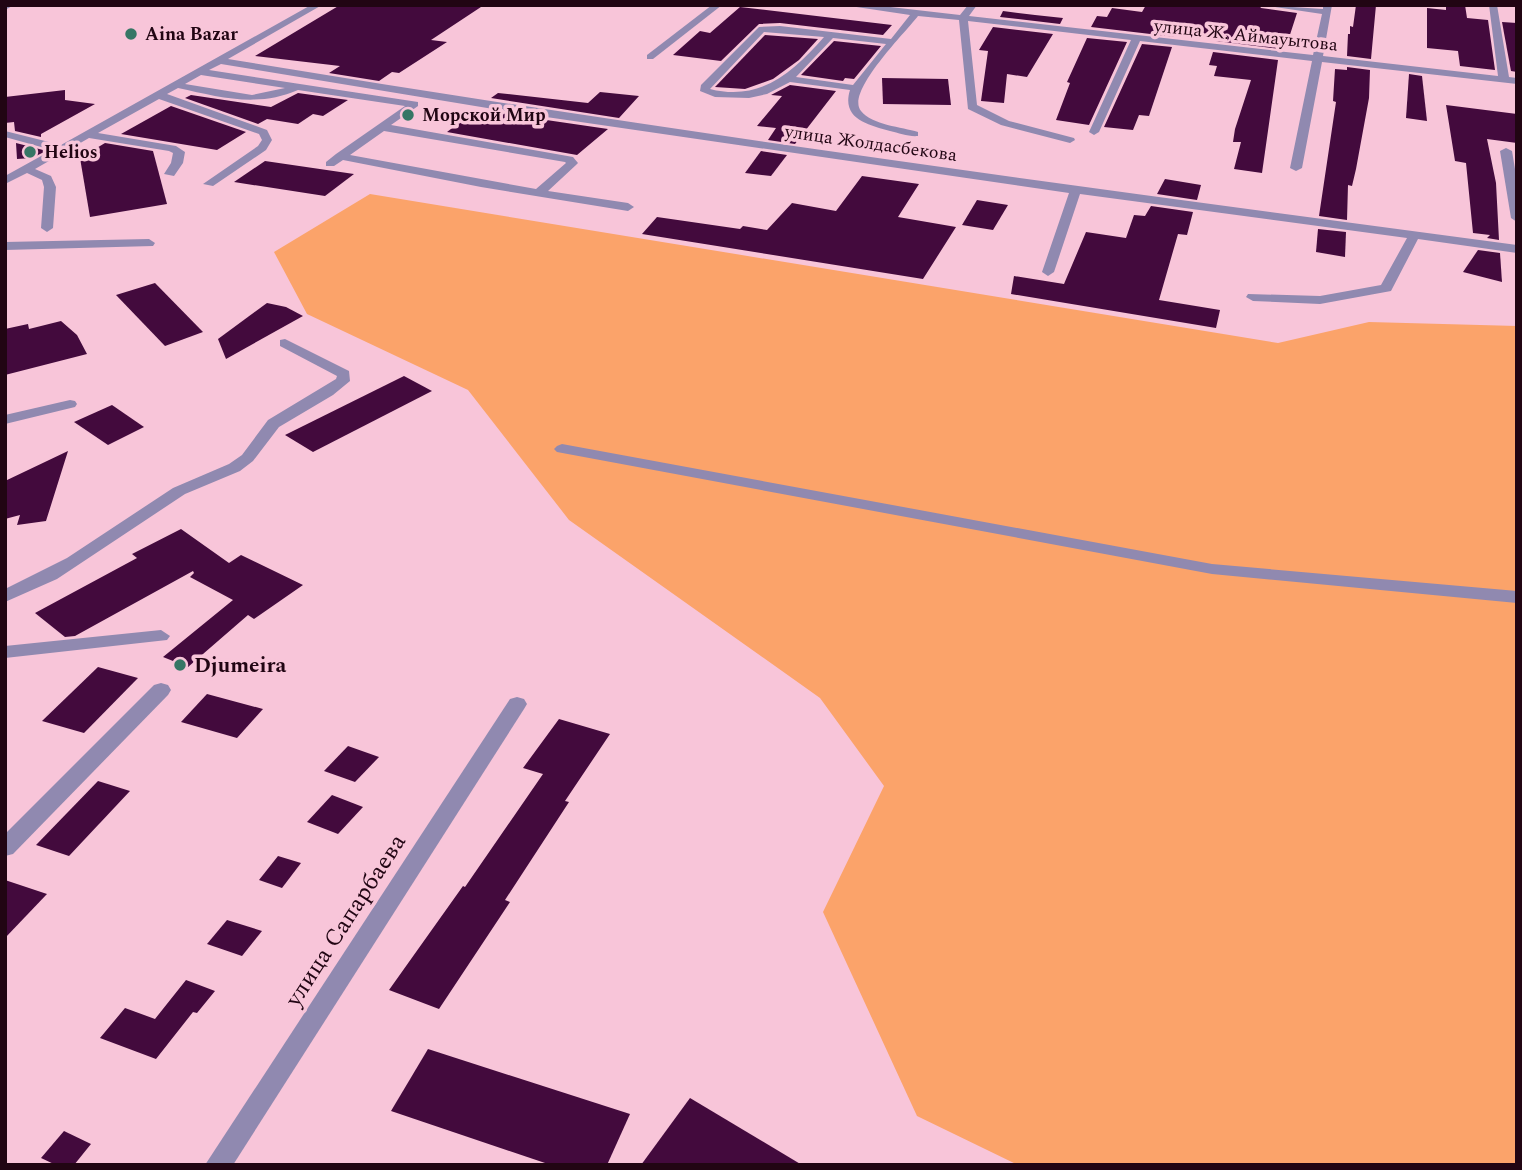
<svg xmlns="http://www.w3.org/2000/svg" width="1522" height="1170" font-family="Spectral,serif">
<style>
.green{fill:#fba36a}
.building{fill:#430a3d}
.lines{fill:none;stroke-linecap:round;stroke-linejoin:round}
.minor{fill:#9089b0;fill-rule:evenodd}
.poi-dot{fill:#367665;stroke:#f8c5d9;stroke-width:2.5}
.labels{text-anchor:middle;stroke-width:7;stroke-linejoin:round;paint-order:stroke}
.far-poi-label{font-size:18px;font-weight:bold;fill:#210513;stroke:#f8c5d9;text-anchor:start}
.far-street-label{font-size:18px;fill:#210513;stroke:#f8c5d9}
.poi-label{font-size:21px;font-weight:bold;fill:#210513;stroke:#f8c5d9;text-anchor:start}
.near-street-label{font-size:24px;fill:#210513;stroke:#f8c5d9}
</style>
<rect width="100%" height="100%" fill="#f8c5d9"/>
<path class="green" d="M370,194L1278,343L1369,322L1517,326V1165H1018L917,1116L823,912L884,786L820,698L569,520L468,390L307,314L274,252Z"/>
<g class="building">
<path d="M340,5H484L431,40L447,42L399,73L392,72L379,81L329,73L340,66L255,56Z"/>
<path d="M1146,5H1259L1261,8L1297,13L1286,47L1280,46V49L1216,41L1217,37L1178,33L1176,37L1091,27L1097,16L1107,17L1112,8L1142,12Z"/>
<path d="M1356,5H1376L1371,59L1347,56L1348,34H1350V26L1353,27Z"/>
<path d="M1446,5H1465L1467,18L1488,20L1495,70L1460,66L1458,51L1427,48V8L1446,10Z"/>
<path d="M740,7L892,25L883,35L780,23L759,24L721,61L673,55L700,31L710,33Z"/>
<path d="M1003,11L1035,15L1063,18L1060,24L1000,17Z"/>
<path d="M1502,22L1517,23V72L1511,71Z"/>
<path d="M993,27L1053,34L1027,77L1007,74L1004,103L981,101L988,51L979,50Z"/>
<path d="M765,35L818,39L799,60L773,79L745,89L715,87Z"/>
<path d="M1087,38L1127,42L1089,125L1056,120L1070,83L1067,82Z"/>
<path d="M834,41L881,46L854,79L845,78L843,81L801,75Z"/>
<path d="M1142,44L1172,47L1149,116L1139,115L1133,130L1104,127Z"/>
<path d="M1213,52L1278,60L1262,173L1234,169L1241,142H1233L1235,129L1251,80L1214,76L1217,66L1209,65Z"/>
<path d="M1347,67L1370,70L1369,98L1356,169L1352,186L1348,185L1347,220L1319,216L1336,102L1333,101L1335,69L1347,70Z"/>
<path d="M1409,74L1422,76L1427,121L1406,118Z"/>
<path d="M882,78L948,79L951,105L883,104Z"/>
<path d="M790,85L836,91L795,144L768,140L776,128L757,126L782,96L771,95Z"/>
<path d="M65,90V100L95,104L41,134V137L15,131L14,122L5,123V97Z"/>
<path d="M600,92L639,96L619,118L491,98L498,93L588,103Z"/>
<path d="M298,93L348,100L323,116L313,114L298,124L267,119L258,124L185,98L191,95L271,107Z"/>
<path d="M1446,105L1517,114V143L1487,139L1496,183L1499,240L1487,238L1490,235L1473,233L1466,163L1455,161Z"/>
<path d="M171,106L246,132L217,150L121,134Z"/>
<path d="M477,109L512,115L608,129L577,155L447,132Z"/>
<path d="M16,143L43,150L44,152L32,158L17,159Z"/>
<path d="M105,143L153,151L167,204L90,217L80,158Z"/>
<path d="M761,151L787,155L771,176L745,173Z"/>
<path d="M265,161L354,174L325,196L234,182Z"/>
<path d="M862,176L919,184L898,217L956,227L923,279L642,234L657,217L740,229L743,226L767,230L792,203L836,211Z"/>
<path d="M1165,179L1201,185L1197,200L1157,194Z"/>
<path d="M977,200L1008,205L993,230L962,225Z"/>
<path d="M1151,206L1193,212L1187,235L1178,234L1159,300L1220,310L1216,328L1011,294L1014,276L1064,284L1086,232L1126,238L1134,215L1145,216Z"/>
<path d="M1318,229L1346,232L1345,257L1316,252Z"/>
<path d="M1478,250L1500,253L1502,282L1463,272Z"/>
<path d="M155,283L203,332L165,346L116,295Z"/>
<path d="M267,303L286,307L303,316L226,359L218,339Z"/>
<path d="M61,321L77,335L87,354L5,375V329L28,324L29,329Z"/>
<path d="M404,376L432,391L313,452L285,435Z"/>
<path d="M112,405L144,427L108,445L74,422Z"/>
<path d="M68,451L46,521L17,525L20,515L5,519V481Z"/>
<path d="M181,529L229,563L241,555L303,585L254,619L248,615L188,667L163,657L233,600L190,577L194,573L193,571L75,636L65,637L35,613L137,558L132,554Z"/>
<path d="M98,667L138,678L84,733L42,721Z"/>
<path d="M207,694L263,709L237,738L181,722Z"/>
<path d="M559,719L610,734L565,801L569,802L505,900L510,902L439,1009L389,990L463,886L465,887L543,774L523,768Z"/>
<path d="M348,746L379,757L355,782L324,771Z"/>
<path d="M98,781L130,791L69,856L36,845Z"/>
<path d="M332,795L363,807L338,834L307,822Z"/>
<path d="M278,856L301,863L282,888L259,880Z"/>
<path d="M5,880L47,894L5,938Z"/>
<path d="M227,920L262,931L242,956L207,944Z"/>
<path d="M186,980L215,991L197,1013L193,1012L156,1059L100,1038L125,1008L155,1019Z"/>
<path d="M428,1049L630,1114L607,1165H551L391,1111Z"/>
<path d="M690,1098L802,1165H641Z"/>
<path d="M64,1131L91,1144L74,1165H56L41,1158Z"/>
</g>
<g class="lines">
<g class="minor">
<path d="M5,5H14L5,10Z"/>
<path d="M311,5H322L228,59C657,130 1087,188 1517,245V253L1418,239L1391,291L1320,304L1253,301L1246,297L1248,294L1320,296L1381,285L1407,238L1080,194L1054,272L1048,276L1042,272L1069,193L512,112L221,64L209,70L418,102V106L391,125L573,157L578,163L576,165L548,191L628,203L634,207L628,211L481,187L343,160L334,166H326V162L336,154L405,106L298,90C256,108 220,97 178,88L167,94L267,130L272,140L266,150L213,186L203,184L258,146L262,140L259,134L159,99L98,133L176,146L185,152L183,163L174,176L164,174L171,163L173,153L169,151L89,138L35,169L51,176L56,187L53,228L47,232L41,228L44,187L42,180L27,173L5,184V176L52,150L5,137V131L61,145ZM201,75L285,88L252,95L185,84ZM384,131L565,162L566,163L536,189L350,155Z"/>
<path d="M712,5H722L653,59H647V55Z"/>
<path d="M843,5H873L960,15L968,5H977L969,16L1313,55L1322,14L1261,5L1323,9V5H1332L1323,56L1498,76L1489,5H1497L1509,77L1517,78V84L1322,62L1302,168L1296,171L1290,168L1312,61L1140,41L1099,132L1094,135L1089,132L1131,40L968,21L977,105L1009,121L1074,138L1075,140L1070,143L1001,125L968,109L959,20L918,16C906,32 845,92 861,111C872,125 902,127 918,132V136C909,137 899,133 890,131C868,125 841,119 850,90L790,82L767,94L749,98L715,97L700,91L701,85L759,27L780,26L891,39L910,15ZM764,32L824,37C793,72 761,102 710,89ZM833,38L886,44L853,85L796,77Z"/>
<path d="M1506,148L1512,151L1517,181V222L1511,218L1500,151Z"/>
<path d="M149,239L155,243L153,246L5,250V242Z"/>
<path d="M285,339L349,371L350,381L333,395L279,427L253,461L240,471L185,494L57,579L5,602V589L67,558L173,488L229,464L242,455L268,420L336,379L337,376L280,346V340Z"/>
<path d="M70,400L75,401L77,404L75,407L5,424V415Z"/>
<path d="M562,444L1212,564L1517,591V603L1212,574L557,452L554,449L557,446Z"/>
<path d="M161,630L170,636L167,640L5,658V646Z"/>
<path d="M161,683L168,685L171,690L168,695L13,854L5,856V834L154,685Z"/>
<path d="M517,697L524,699L527,704L524,709L233,1165H205L510,699Z"/>
</g>
</g>
<g class="poi-dot">
<circle cx="131" cy="34" r="7"/>
<circle cx="408" cy="115" r="7"/>
<circle cx="30" cy="152" r="7"/>
<circle cx="180" cy="665" r="7"/>
</g>
<g class="labels">
<g class="far-poi-label">
<text x="145" y="40">Aina Bazar</text>
<text x="422" y="121">Морской Мир</text>
<text x="44" y="158">Helios</text>
</g>
<g class="far-street-label">
<text transform="translate(1246 35) rotate(6)" y="6">улица Ж. Аймауытова</text>
<text transform="translate(871 143) rotate(8)" y="6">улица Жолдасбекова</text>
</g>
<g class="poi-label">
<text x="194" y="672">Djumeira</text>
</g>
<g class="near-street-label">
<text transform="translate(345 920) rotate(-57)" y="8">улица Сапарбаева</text>
</g>
</g>
<rect width="1522" height="1170" fill="none" stroke="#210513" stroke-width="14"/>
</svg>
